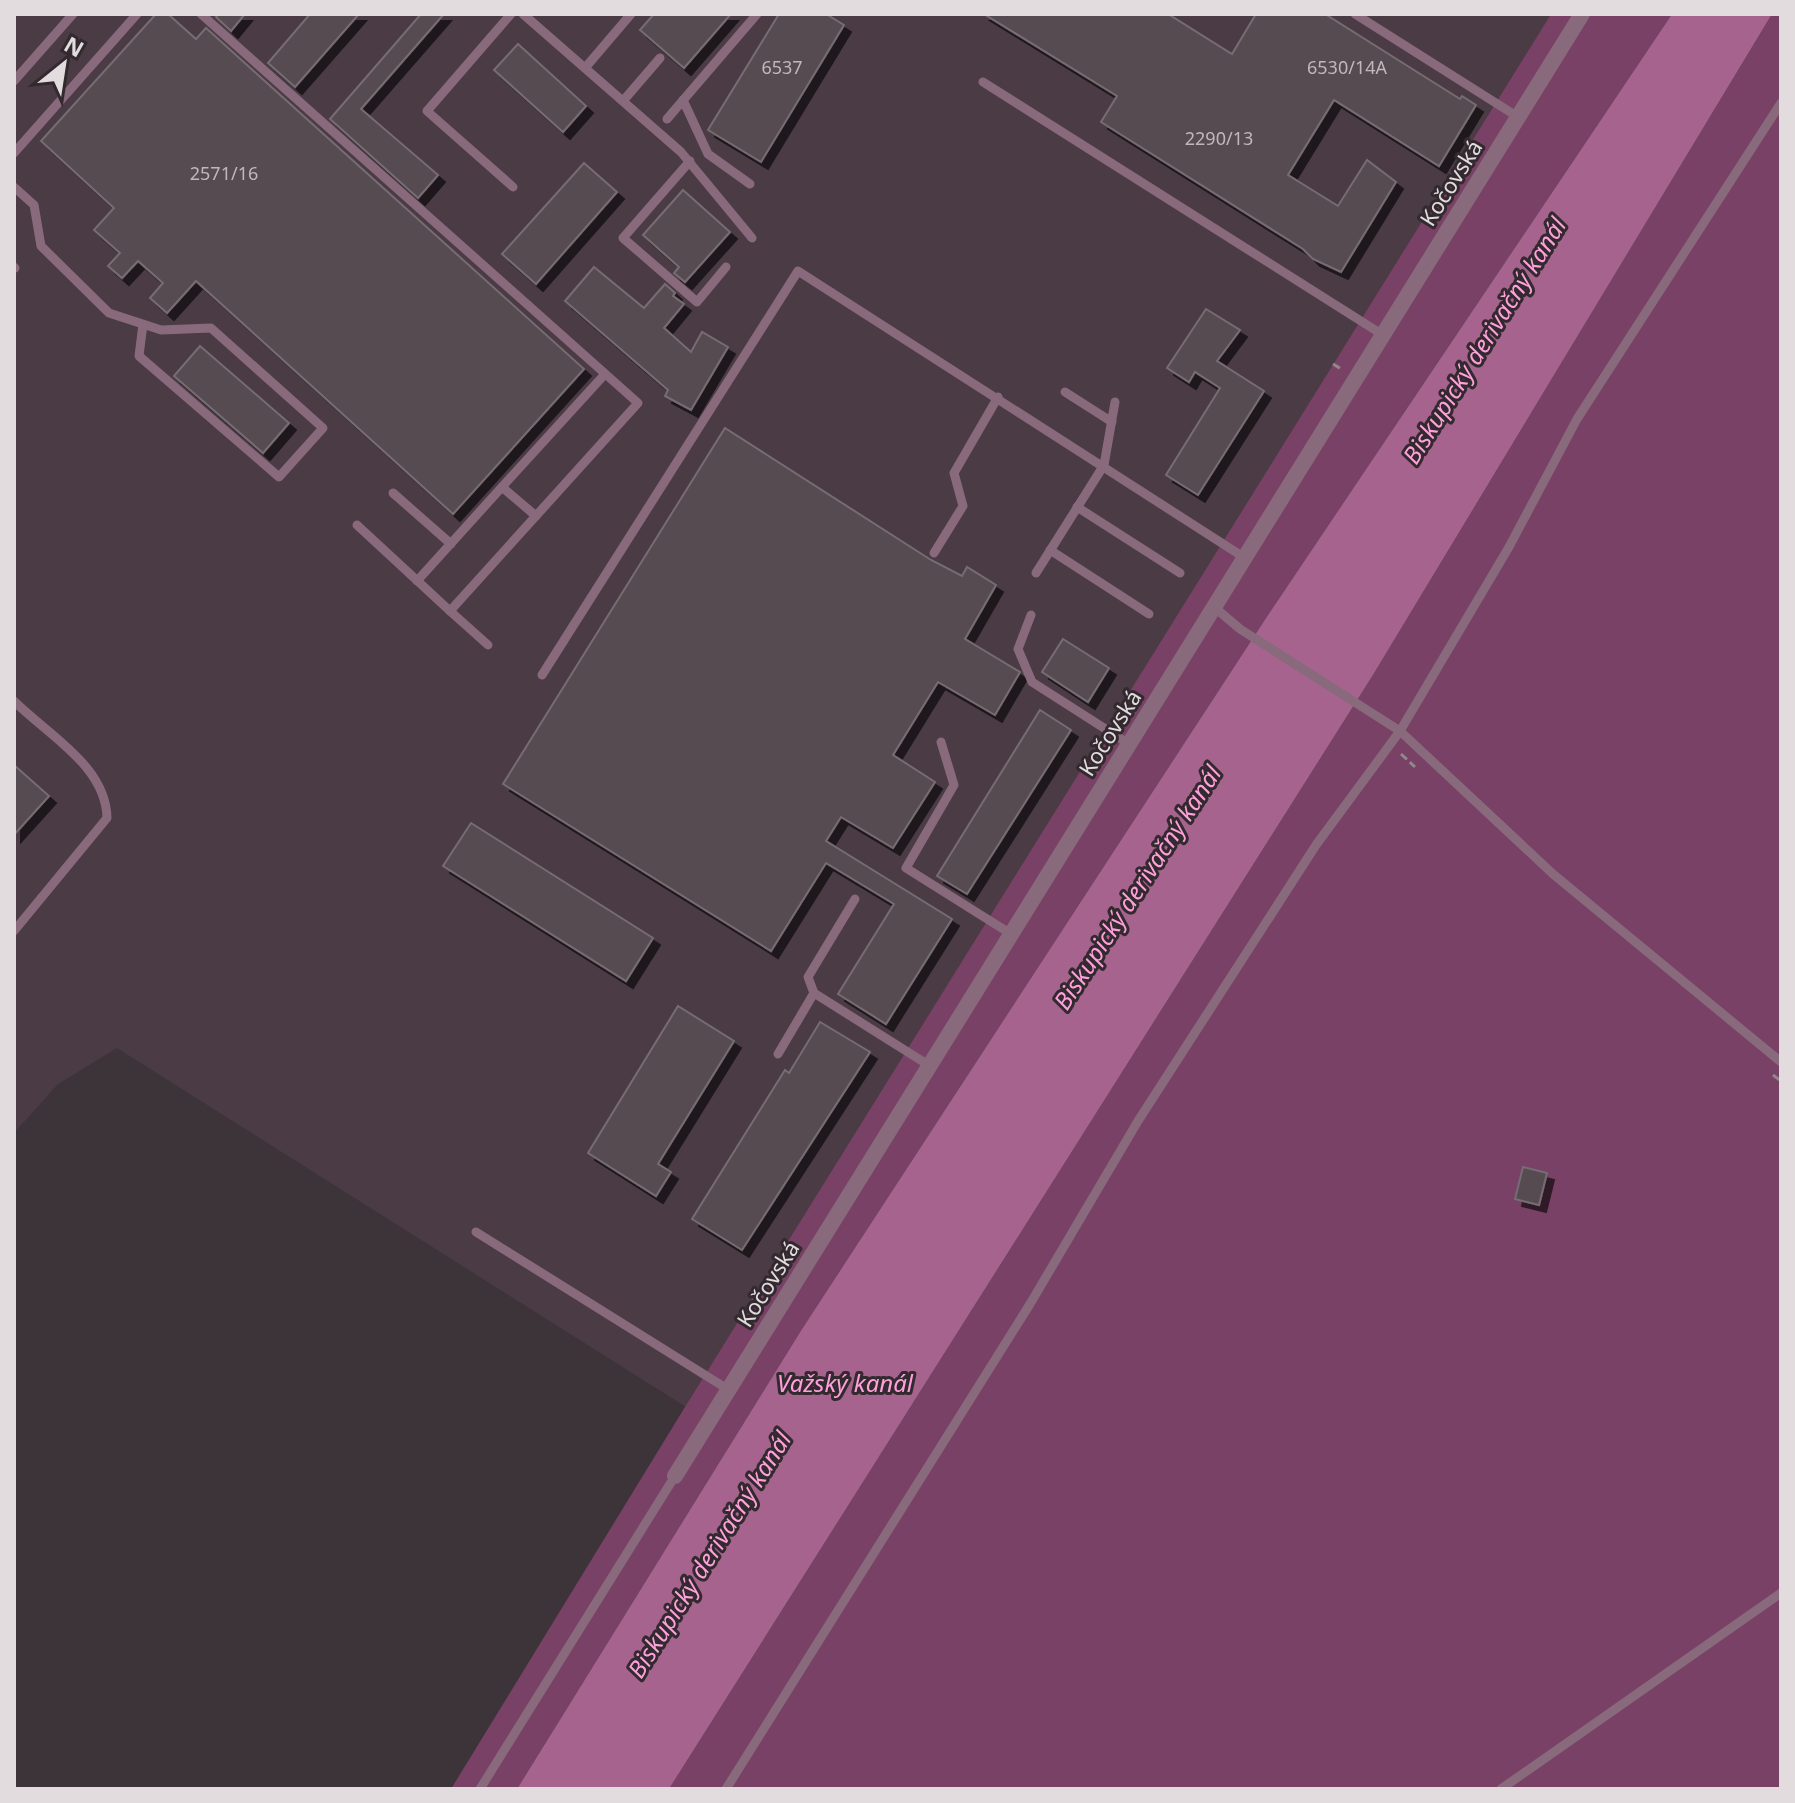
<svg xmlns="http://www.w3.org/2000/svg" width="1795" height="1803" font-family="'Noto Sans',sans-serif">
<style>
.built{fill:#4b3b45}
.green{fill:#784165}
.water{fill:#a5638d}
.building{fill:#554b51;stroke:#766c72;stroke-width:2;filter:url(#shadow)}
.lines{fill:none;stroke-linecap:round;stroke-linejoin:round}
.path{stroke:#90888c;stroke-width:3;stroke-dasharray:8 4;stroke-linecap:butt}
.lane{stroke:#886a7c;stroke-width:9}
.street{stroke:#886a7c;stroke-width:16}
.labels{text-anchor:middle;stroke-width:6;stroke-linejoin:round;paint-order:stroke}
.number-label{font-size:18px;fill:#bfb8bc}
.street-label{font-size:22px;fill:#e2dcdf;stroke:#332a2f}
.water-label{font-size:24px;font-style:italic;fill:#fea0db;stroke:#332a2f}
</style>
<defs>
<filter id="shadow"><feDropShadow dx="7" dy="7" stdDeviation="0" flood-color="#0009"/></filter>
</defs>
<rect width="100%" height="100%" fill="#3d3439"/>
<path class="built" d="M14,14H1551L686,1407L117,1048L58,1084L14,1133Z"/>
<g class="green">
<path d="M1551,14H1672L1266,618L802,1329L517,1789H451L685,1407Z"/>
<path d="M1772,14H1781V1789H669L1373,675Z"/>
</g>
<path class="water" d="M1672,14H1772L1373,675L669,1789H517L802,1329L1266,618Z"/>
<g class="building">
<path d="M156,14H168L196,39L206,28L584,369L453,514L196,281L167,313L150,298L163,283L138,261L122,278L108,266L120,253L94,230L114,208L41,141Z"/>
<path d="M219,14H245L231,31L216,17Z"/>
<path d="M310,14H359L295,87L268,63Z"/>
<path d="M421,14H444L361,109L438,175L418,198L330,119Z"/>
<path d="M654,14H731L684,68L640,30Z"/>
<path d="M779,14H826L844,25L761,162L708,130Z"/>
<path d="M984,14H1168L1232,54L1256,14H1325L1460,99L1462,96L1476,105L1439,166L1334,100L1288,175L1338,206L1367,160L1396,182L1341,272L1313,259L1303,249L1101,122L1117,96Z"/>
<path d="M518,44L586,106L563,132L494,70Z"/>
<path d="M584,163L617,192L536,284L502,254Z"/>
<path d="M683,190L730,232L685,282L674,273L679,267L643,235Z"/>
<path d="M594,267L644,308L665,284L675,293L673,296L684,304L664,328L691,352L702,332L728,347L691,410L665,396L668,390L565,301Z"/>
<path d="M1206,309L1240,330L1217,361L1264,391L1198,495L1166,475L1220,388L1195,372L1189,382L1167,368Z"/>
<path d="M200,346L289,423L263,453L174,376Z"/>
<path d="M725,428L931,560L962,576L967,567L996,585L965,639L1020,672L995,715L938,682L893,755L935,782L893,848L841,817L826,841L952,919L886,1024L838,994L894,904L826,863L771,951L503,784Z"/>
<path d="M1063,639L1109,668L1088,702L1042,672Z"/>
<path d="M1040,710L1071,730L967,894L937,876Z"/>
<path d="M14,765L49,796L14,835Z"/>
<path d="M471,823L653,938L626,981L443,866Z"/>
<path d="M678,1006L734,1041L658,1164L671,1172L656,1196L588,1153Z"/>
<path d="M820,1022L870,1052L742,1250L692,1219L785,1070L789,1073Z"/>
<path d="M1523,1167L1547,1173L1539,1205L1515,1199Z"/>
</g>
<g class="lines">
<g class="path">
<path d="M1333,364L1343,370"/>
<path d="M1401,754L1415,767"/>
<path d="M1773,1075L1781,1081"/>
</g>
<g class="lane">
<path d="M201,14L638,403L450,611L488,645"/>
<path d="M511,14L427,111L513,187"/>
<path d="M523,14L681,152L752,238"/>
<path d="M1355,14L1518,117"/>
<path d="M585,68L631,14"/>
<path d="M14,81L73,14"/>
<path d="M983,82L1383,335"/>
<path d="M683,100L708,154L750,184"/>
<path d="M623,101L660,58"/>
<path d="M667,119L757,14"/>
<path d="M14,153L137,14"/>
<path d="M690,161L623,238L697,302L726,267"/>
<path d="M14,187L34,205L41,246L109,313L161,330L211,328L323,428L279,477L139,356L143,324"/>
<path d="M14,267L15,268"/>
<path d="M1065,392L1112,422"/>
<path d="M502,487L605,374"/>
<path d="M393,493L451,544"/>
<path d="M1077,507L1180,573"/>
<path d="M357,525L450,611"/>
<path d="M1050,550L1149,614"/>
<path d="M934,553L963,506L954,473L998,397"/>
<path d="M1036,573L1104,465L1115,402"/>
<path d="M417,581L502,487L536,516"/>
<path d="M1213,606L1240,629L1400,731L1553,874L1781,1062"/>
<path d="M1031,615L1018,649L1032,682L1129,744"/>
<path d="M542,675L798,271L1245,558"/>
<path d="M14,701C48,735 106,766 107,818L14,931"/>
<path d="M941,742L954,785L906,868L1011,934"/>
<path d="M814,993L808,977L855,899"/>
<path d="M778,1054L814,993L930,1066"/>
<path d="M476,1232L729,1390"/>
<path d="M480,1789L675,1476"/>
<path d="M726,1789L1030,1304L1138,1121L1316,845L1400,731L1509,547L1577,419L1781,103"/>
<path d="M1501,1789L1781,1593"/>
</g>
<path class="street" d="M675,1476L1582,14"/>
</g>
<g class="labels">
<g class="number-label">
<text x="782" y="74">6537</text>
<text x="1347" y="74">6530/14A</text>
<text x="1219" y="145">2290/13</text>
<text x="224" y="180">2571/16</text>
</g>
<g class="street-label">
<text transform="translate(1451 183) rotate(-58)" y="8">Kočovská</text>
<text transform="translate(1110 733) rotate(-58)" y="8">Kočovská</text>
<text transform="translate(768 1284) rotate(-58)" y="8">Kočovská</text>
</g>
<g class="water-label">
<text transform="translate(1485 341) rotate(-58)" y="8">Biskupický derivačný kanál</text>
<text transform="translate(1138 888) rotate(-57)" y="8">Biskupický derivačný kanál</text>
<text x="845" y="1392">Važský kanál</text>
<text transform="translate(710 1555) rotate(-58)" y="8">Biskupický derivačný kanál</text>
</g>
</g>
<rect width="1795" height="1803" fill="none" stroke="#e2dcdf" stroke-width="32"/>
<g transform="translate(64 64) rotate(30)" stroke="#332a2f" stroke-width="6" paint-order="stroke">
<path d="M0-6L14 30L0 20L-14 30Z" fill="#e2dcdf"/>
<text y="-12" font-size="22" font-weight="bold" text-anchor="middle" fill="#e2dcdf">N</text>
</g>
</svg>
